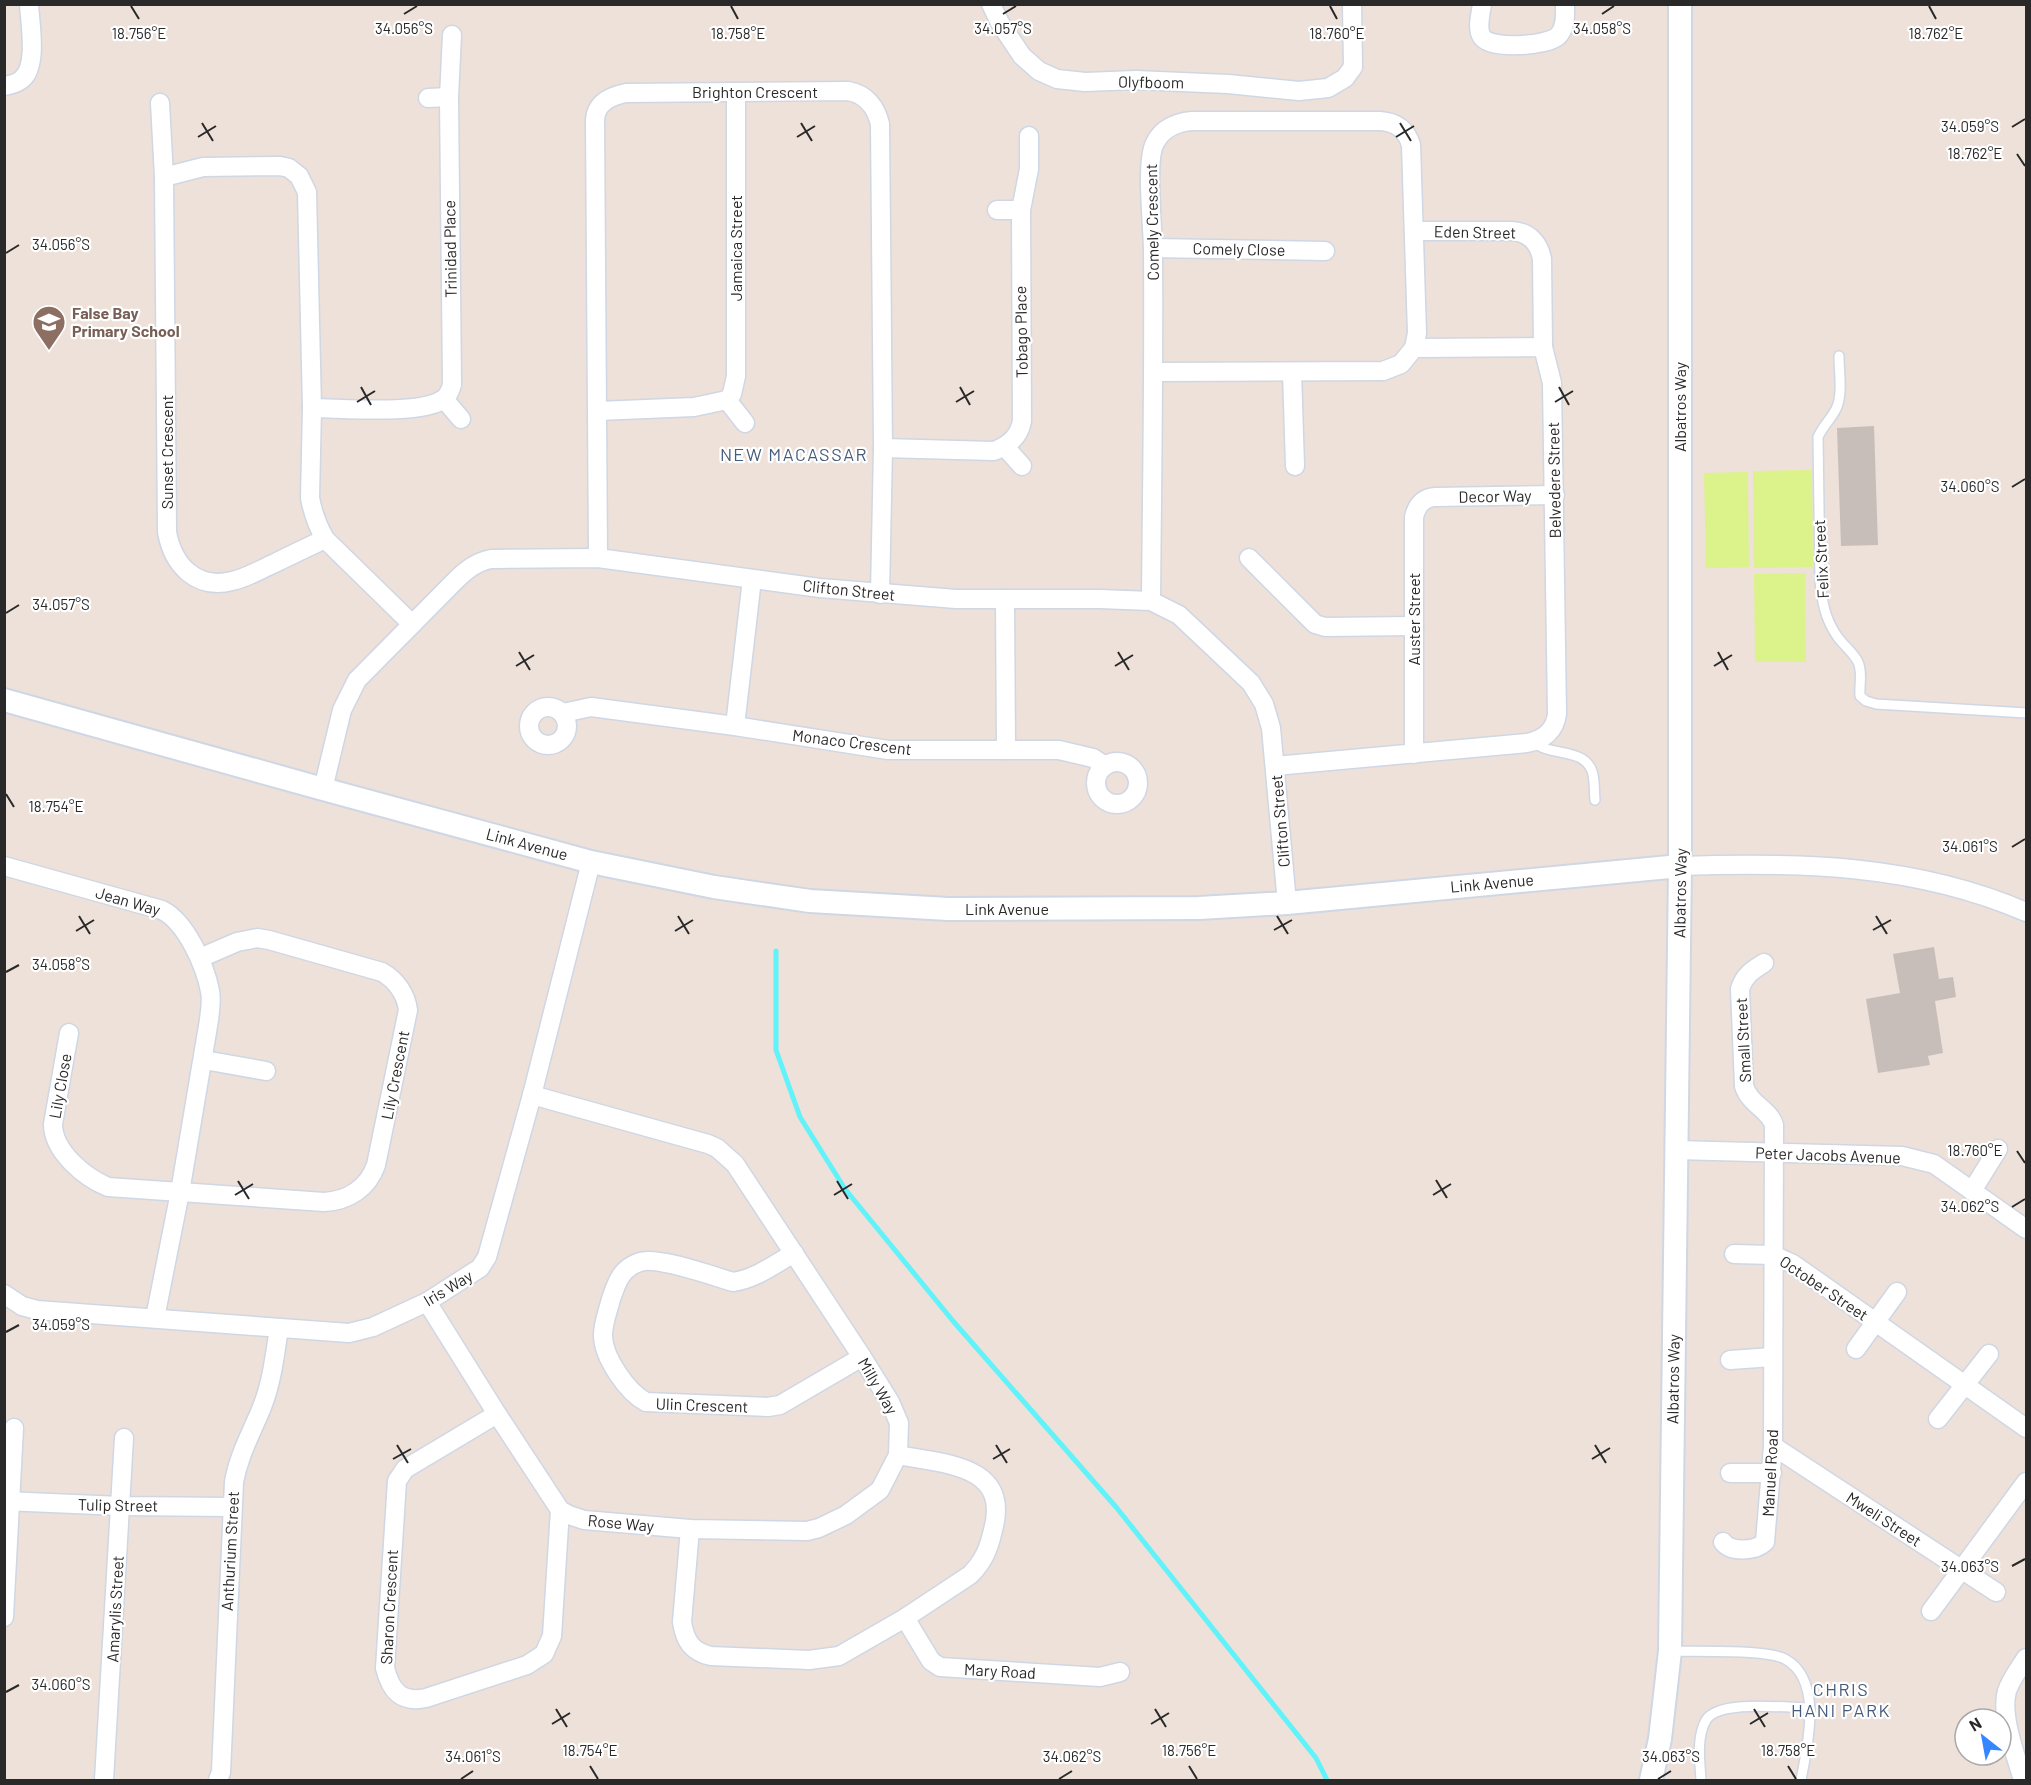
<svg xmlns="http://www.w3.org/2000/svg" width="2031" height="1785" font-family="Barlow,sans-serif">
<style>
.pitch{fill:#dcf28b}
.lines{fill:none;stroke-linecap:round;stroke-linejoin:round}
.stream{stroke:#62f2fa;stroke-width:5}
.building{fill:#c8beb9}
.service-casing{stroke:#cfd7e4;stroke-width:12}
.minor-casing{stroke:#cfd7e4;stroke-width:21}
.tertiary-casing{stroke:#cfd7e4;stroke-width:26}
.service{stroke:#fff;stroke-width:9}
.minor{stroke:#fff;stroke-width:18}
.tertiary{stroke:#fff;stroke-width:22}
.ticks{fill:none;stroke:#292929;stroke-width:2}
.labels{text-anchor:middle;stroke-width:4.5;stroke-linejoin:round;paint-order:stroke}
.street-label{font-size:16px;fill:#292929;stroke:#fff}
.education-label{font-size:16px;font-weight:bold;fill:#785e54;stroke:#fff;text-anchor:start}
.neighbourhood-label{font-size:18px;letter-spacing:1.5px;fill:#465c7e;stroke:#fff}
.ticks-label{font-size:15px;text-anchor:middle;fill:#292929;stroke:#fff;stroke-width:4.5;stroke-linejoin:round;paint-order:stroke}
</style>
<rect width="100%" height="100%" fill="#ede1da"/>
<g class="pitch">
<path d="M1812,470L1813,567L1754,568L1753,471Z"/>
<path d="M1748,472L1749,567L1706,568L1704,473Z"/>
<path d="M1805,573L1806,662H1755L1754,574Z"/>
</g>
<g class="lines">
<path class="stream" d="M776,951V1050L800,1117L845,1189L953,1321L1116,1507L1316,1758L1327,1780"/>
</g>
<g class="building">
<path d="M1874,426L1878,545L1841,546L1837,428Z"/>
<path d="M1934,947L1939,979L1953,977L1956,997L1935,1001L1943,1053L1928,1056L1930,1065L1878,1073L1866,999L1900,993L1893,954Z"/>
</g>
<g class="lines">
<defs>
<g id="service">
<path d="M1839,356C1839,372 1843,395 1836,409C1831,419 1823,426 1818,437L1820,581C1822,601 1825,619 1837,636C1843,645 1853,652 1858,662C1863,673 1859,684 1860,696L1866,701L1876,704L2026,713"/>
<path d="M1534,742C1550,757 1583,747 1592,771C1595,779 1594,791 1595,800"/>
<path d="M1670,1651C1695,1652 1766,1649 1785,1659C1824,1680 1807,1747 1801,1780"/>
<path d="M1701,1780C1700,1762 1696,1738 1706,1720C1719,1699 1787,1708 1810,1708"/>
</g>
<g id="minor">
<path d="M991,4L1000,23L1022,56L1039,71L1057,79L1085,82L1136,80L1228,84L1299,91L1328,88L1345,78L1353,67L1352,4"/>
<path d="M1482,4C1481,14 1476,28 1482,37C1491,50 1547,46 1558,36C1566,28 1565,15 1565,4"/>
<path d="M4,86C10,85 18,83 22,79C38,66 30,23 29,4"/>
<path d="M428,98L449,97"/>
<path d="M160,103L164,177L167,532C173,565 196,590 232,581C247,578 261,569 275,563C291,555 308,547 325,539"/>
<path d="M164,177L203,167L280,166L289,168L299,176L307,192L312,408L310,498C313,514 317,525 325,539L412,624"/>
<path d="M997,210H1021"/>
<path d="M1414,231H1512C1529,232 1539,243 1542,259L1543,347"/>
<path d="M1153,248L1325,251"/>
<path d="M1153,372L1383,371L1401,364L1414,348L1543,347L1552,383L1557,714C1555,731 1543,740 1527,743L1275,766"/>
<path d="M1292,372L1295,466"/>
<path d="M444,399L461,419"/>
<path d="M727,400L745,423"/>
<path d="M312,408C342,408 420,415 442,400C448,397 450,391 452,385L449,97L452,35"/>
<path d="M598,411L694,407L727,400L732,394L736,376V93"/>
<path d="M1005,447L1022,466"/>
<path d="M883,448L994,451C1009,445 1019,437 1022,421L1021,210L1029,169V136"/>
<path d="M598,558L595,120C596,102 611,96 626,93L848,91C866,94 876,107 880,124L883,448L880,594"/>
<path d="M1249,558L1315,624L1325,627L1414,626"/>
<path d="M1005,599L1006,750"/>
<path d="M1151,601C1152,485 1154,368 1153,251C1153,227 1145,161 1155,143C1162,128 1178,122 1192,121H1380C1396,122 1406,129 1411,145L1417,333L1414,348"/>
<circle cx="548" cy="726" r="19"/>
<path d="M563,713L591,707L735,726L888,750H1059L1093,758L1105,766"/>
<path d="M735,726L752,579"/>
<path d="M1414,754V517C1417,505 1423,498 1435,497L1555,495"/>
<circle cx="1117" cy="783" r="21"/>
<path d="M323,789L342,710L357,680L455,581C466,570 476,562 491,559L598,558L820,588L956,599H1100L1151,601L1179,615L1251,683L1264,704L1271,728L1287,903"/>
<path d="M4,866L162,910C186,922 205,965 210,991C212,1001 210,1010 209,1020L180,1192L155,1318"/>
<path d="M1680,866C1800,862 1915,864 2026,912"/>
<path d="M69,1033L53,1124C53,1151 84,1177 108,1187L324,1202C348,1201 368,1188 376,1165L408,1010C406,994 396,980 382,972L269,940L257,938L237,942L200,958"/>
<path d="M204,1060L266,1071"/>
<path d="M1676,1150L1902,1156L1934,1164L2026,1229"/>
<path d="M1972,1191L1998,1149"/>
<path d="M794,1253C775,1264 755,1279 733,1282C713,1276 657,1256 640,1262C621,1268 617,1282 611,1299C608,1311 603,1323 603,1335C603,1357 627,1392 646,1402L768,1407L780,1405L862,1357"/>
<path d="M1734,1254L1773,1255L1793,1264L2026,1428"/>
<path d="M4,1294L22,1306L37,1310L349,1333L373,1327L427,1302L480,1268L487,1257L532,1095L591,862"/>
<path d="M427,1302L497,1414L560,1510L569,1515L584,1520L690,1529L807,1531L819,1528L846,1515L880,1490L898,1455L899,1423L890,1402L862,1357L735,1164L717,1148L708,1144L532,1095"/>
<path d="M1856,1349L1897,1292"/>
<path d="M1730,1360L1773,1357"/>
<path d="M497,1414L405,1469L397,1481L385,1668C391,1692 402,1703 426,1698L527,1665L544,1654L552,1636L560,1510"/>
<path d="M1938,1419L1989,1354"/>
<path d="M1773,1446L1996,1592"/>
<path d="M1730,1473H1772"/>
<path d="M4,1501L121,1506L232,1507"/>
<path d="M690,1529L682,1622C685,1641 692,1652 711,1656L809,1660L839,1656L905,1618L970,1575C984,1561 989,1548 993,1530C1011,1464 943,1464 898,1455"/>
<path d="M1723,1542C1731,1553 1756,1551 1765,1542L1773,1446L1774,1125C1769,1109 1750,1105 1744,1086L1740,989C1744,975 1753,970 1764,963"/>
<path d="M1931,1611L2026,1482"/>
<path d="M4,1617L14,1428"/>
<path d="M905,1618L931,1661L940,1667L1100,1677L1120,1672"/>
<path d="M104,1780L124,1438"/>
<path d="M218,1780L221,1772L234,1482C239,1454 252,1432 262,1407C272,1382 275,1354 279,1328"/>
<path d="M2023,1780C2016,1756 2000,1715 2007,1691C2011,1679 2019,1669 2026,1658"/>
</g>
<g id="tertiary">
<path d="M4,700L323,789L591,862L714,887L810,901L948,909L1199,908L1287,903L1680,866"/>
<path d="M1651,1780L1660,1739L1670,1651L1680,866V4"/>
</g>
</defs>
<use href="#service" class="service-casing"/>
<use href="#minor" class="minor-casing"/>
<use href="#tertiary" class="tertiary-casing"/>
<use href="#service" class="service"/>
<use href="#minor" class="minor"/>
<use href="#tertiary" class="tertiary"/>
</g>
<path class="ticks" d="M131,6L139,19M731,6L738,19M1330,6L1337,19M1929,6L1936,19M404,14L417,6M1003,14L1016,6M1602,14L1614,6M202,123L213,141M801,123L812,141M1400,123L1411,141M2012,127L2025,119M198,137L216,126M797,137L815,126M1396,137L1414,126M2017,154L2025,166M6,253L19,245M361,387L371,405M960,387L970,405M1559,387L1569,405M357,402L375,391M956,402L974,391M1555,402L1573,391M2012,487L2025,479M6,613L19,605M519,652L530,670M1118,652L1129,670M1718,652L1728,670M516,666L534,655M1115,666L1133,655M1714,666L1732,655M6,794L14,807M2012,847L2025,839M79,916L90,934M678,916L689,934M1277,916L1288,934M1876,916L1887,934M1274,930L1292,920M1873,930L1891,920M76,931L94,920M675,931L693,920M6,972L19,965M2017,1151L2025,1163M1436,1180L1447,1198M238,1181L249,1199M837,1181L848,1199M235,1195L253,1184M834,1195L852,1184M1433,1195L1451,1184M2012,1207L2025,1199M6,1332L19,1325M397,1445L408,1463M996,1445L1007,1463M1595,1445L1606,1463M393,1459L411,1449M993,1459L1010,1449M1592,1459L1610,1448M2012,1566L2025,1559M6,1692L19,1685M556,1709L567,1727M1155,1709L1166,1727M1754,1709L1765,1727M552,1724L570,1713M1151,1724L1169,1713M1750,1724L1768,1713M590,1766L598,1779M1189,1766L1197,1779M1788,1766L1796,1779M461,1779L473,1771M1059,1779L1072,1771M1658,1779L1671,1771"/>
<defs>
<symbol id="school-pin" viewBox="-11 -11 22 30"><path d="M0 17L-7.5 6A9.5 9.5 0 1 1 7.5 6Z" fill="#8d6e63" stroke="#fff"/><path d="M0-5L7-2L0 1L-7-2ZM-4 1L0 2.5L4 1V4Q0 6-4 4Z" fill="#fff"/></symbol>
</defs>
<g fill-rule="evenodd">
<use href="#school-pin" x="30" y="303" width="38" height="52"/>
</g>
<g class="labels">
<g class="street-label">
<text transform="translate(1151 82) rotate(1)" y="6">Olyfboom</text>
<text x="755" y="98">Brighton Crescent</text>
<text transform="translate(1152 222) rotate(-91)" y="6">Comely Crescent</text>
<text transform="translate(1475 232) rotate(1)" y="6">Eden Street</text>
<text transform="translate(736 248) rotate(-90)" y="6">Jamaica Street</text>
<text transform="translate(450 249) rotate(-91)" y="6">Trinidad Place</text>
<text transform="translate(1239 249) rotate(1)" y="6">Comely Close</text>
<text transform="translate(1021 332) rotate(-91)" y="6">Tobago Place</text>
<text transform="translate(1680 407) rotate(-90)" y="6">Albatros Way</text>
<text transform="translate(167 452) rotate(-90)" y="6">Sunset Crescent</text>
<text transform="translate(1554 480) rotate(-91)" y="6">Belvedere Street</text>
<text transform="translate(1495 496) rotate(-1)" y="6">Decor Way</text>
<text transform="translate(1821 559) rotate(-93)" y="6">Felix Street</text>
<text transform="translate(849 590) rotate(6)" y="6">Clifton Street</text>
<text transform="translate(1414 619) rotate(-90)" y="6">Auster Street</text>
<text transform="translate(852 742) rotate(7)" y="6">Monaco Crescent</text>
<text transform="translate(1280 821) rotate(-95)" y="6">Clifton Street</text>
<text transform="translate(527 844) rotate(15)" y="6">Link Avenue</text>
<text transform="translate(1492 883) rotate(-5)" y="6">Link Avenue</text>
<text transform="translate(1680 893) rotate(-89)" y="6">Albatros Way</text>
<text transform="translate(128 901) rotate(16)" y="6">Jean Way</text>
<text x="1007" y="915">Link Avenue</text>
<text transform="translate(1743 1040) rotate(-93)" y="6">Small Street</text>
<text transform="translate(395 1075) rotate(-79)" y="6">Lily Crescent</text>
<text transform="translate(60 1086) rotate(-80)" y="6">Lily Close</text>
<text transform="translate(1828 1155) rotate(2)" y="6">Peter Jacobs Avenue</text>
<text transform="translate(448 1288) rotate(-31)" y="6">Iris Way</text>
<text transform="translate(1824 1288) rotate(34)" y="6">October Street</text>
<text transform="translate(1673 1379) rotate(-89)" y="6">Albatros Way</text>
<text transform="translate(878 1386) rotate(60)" y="6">Milly Way</text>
<text transform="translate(702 1405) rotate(2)" y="6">Ulin Crescent</text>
<text transform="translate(1770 1473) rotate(-87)" y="6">Manuel Road</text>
<text transform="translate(118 1505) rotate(1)" y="6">Tulip Street</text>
<text transform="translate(1884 1519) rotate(33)" y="6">Mweli Street</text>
<text transform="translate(621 1523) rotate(5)" y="6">Rose Way</text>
<text transform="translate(230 1551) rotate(-87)" y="6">Anthurium Street</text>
<text transform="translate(389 1607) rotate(-87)" y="6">Sharon Crescent</text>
<text transform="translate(115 1609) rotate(-87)" y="6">Amarylis Street</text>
<text transform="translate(1000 1671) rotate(3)" y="6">Mary Road</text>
</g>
<g class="education-label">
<text x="72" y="319">False Bay<tspan x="72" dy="18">Primary School</tspan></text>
</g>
<g class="neighbourhood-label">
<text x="794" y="461">NEW MACASSAR</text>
<text x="1841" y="1696">CHRIS<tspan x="1841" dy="21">HANI PARK</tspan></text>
</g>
</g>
<g class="ticks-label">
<text x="404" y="34">34.056°S</text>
<text x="1003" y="34">34.057°S</text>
<text x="1602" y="34">34.058°S</text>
<text x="1936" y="39">18.762°E</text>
<text x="139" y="39">18.756°E</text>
<text x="738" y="39">18.758°E</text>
<text x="1337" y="39">18.760°E</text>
<text x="1970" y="132">34.059°S</text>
<text x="1975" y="159">18.762°E</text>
<text x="61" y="250">34.056°S</text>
<text x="1970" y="492">34.060°S</text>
<text x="61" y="610">34.057°S</text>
<text x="56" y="812">18.754°E</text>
<text x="1970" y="852">34.061°S</text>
<text x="61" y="970">34.058°S</text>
<text x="1975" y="1156">18.760°E</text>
<text x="1970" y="1212">34.062°S</text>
<text x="61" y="1330">34.059°S</text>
<text x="1970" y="1572">34.063°S</text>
<text x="61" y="1690">34.060°S</text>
<text x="590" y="1756">18.754°E</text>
<text x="1189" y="1756">18.756°E</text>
<text x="1788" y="1756">18.758°E</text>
<text x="473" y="1762">34.061°S</text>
<text x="1072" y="1762">34.062°S</text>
<text x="1671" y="1762">34.063°S</text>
</g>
<rect width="2031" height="1785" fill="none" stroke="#292929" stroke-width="12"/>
<g transform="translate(1983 1737) rotate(329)"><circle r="28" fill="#ffffff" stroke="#a9a9a9" stroke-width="1.5"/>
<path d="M0-4.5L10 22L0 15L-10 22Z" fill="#3586ff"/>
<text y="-9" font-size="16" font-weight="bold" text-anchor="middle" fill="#292929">N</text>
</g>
</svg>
